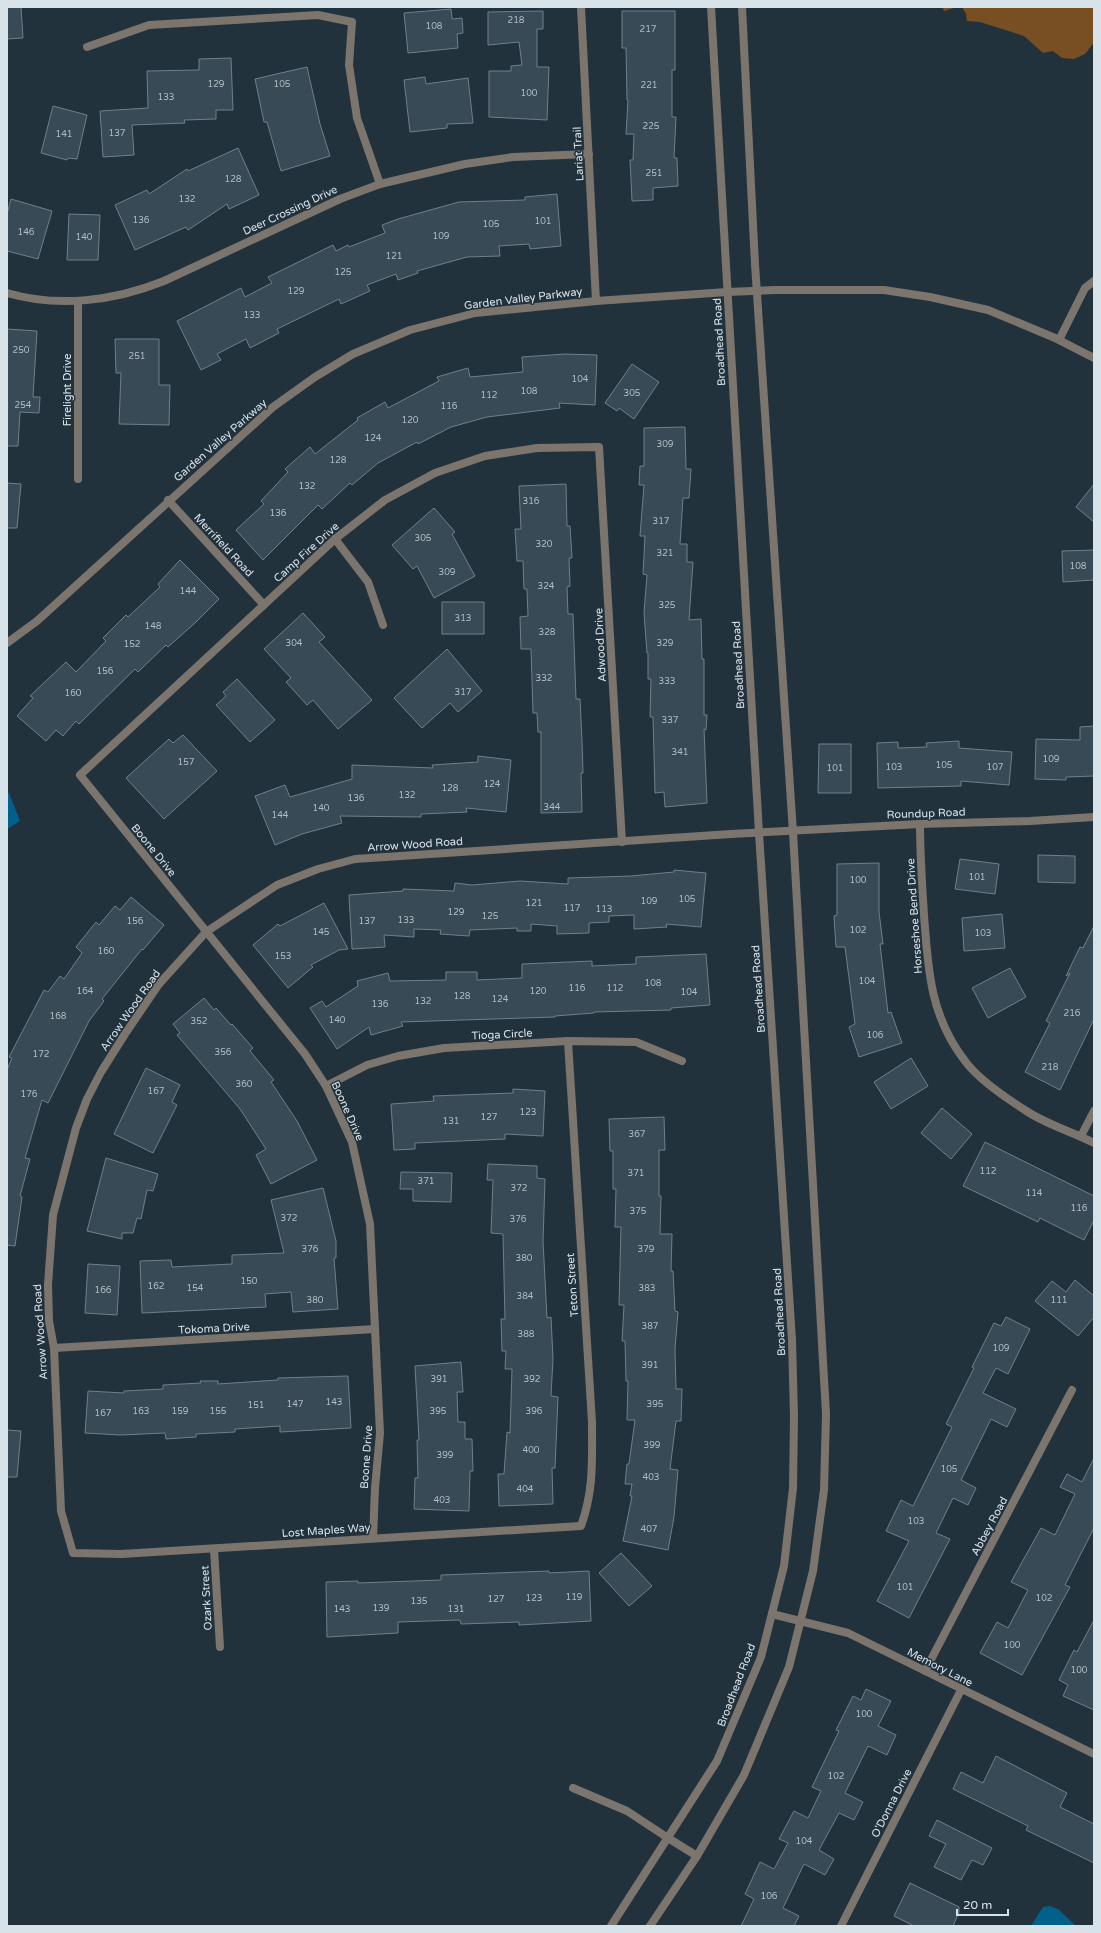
<svg xmlns="http://www.w3.org/2000/svg" width="1101" height="1933" font-family="'Varela Round',sans-serif">
<style>
.green{fill:#784e23}
.water{fill:#01618a}
.building{fill:#384a55;stroke:#6d808c}
.lines{fill:none;stroke-linecap:round;stroke-linejoin:round}
.service{stroke:#7c756e;stroke-width:8}
.minor{stroke:#7c756e;stroke-width:8}
.tertiary{stroke:#7c756e;stroke-width:8}
.labels{text-anchor:middle;stroke-width:3;stroke-linejoin:round;paint-order:stroke}
.number-label{font-size:9px;fill:#b0bdc4}
.street-label{font-size:11px;fill:#d8e3e9;stroke:#22323d}
</style>
<rect width="100%" height="100%" fill="#22323d"/>
<path class="green" d="M942,7H1094V42L1085,54L1074,59L1062,58L1053,51L1043,53L1024,36L980,22L967,21L966,14L962,7L954,8L944,11Z"/>
<g class="water">
<path d="M7,793H9L20,821L7,829Z"/>
<path d="M1050,1906L1058,1909L1076,1926H1031L1043,1907Z"/>
</g>
<g class="building">
<path d="M7,7H21L23,38L7,39Z"/>
<path d="M451,9L452,19L462,18L463,33L457,34L458,48L408,53L404,13Z"/>
<path d="M543,11V29H537V67H549L547,120L489,117V71H511V66L522,65L519,42L488,45V12Z"/>
<path d="M622,11H675V70H672V117H676L674,158H677L678,186L653,188V200L632,201L630,160H633L634,134H626L628,100H627L626,48H622Z"/>
<path d="M231,58L233,110H216V119L184,120L185,123L132,125L134,155L103,157L100,111L148,108L147,71L199,70V59Z"/>
<path d="M307,67L320,124L330,156L281,171L267,122H264L255,79Z"/>
<path d="M425,77L426,84L468,78L473,123L447,124V128L410,132L404,80Z"/>
<path d="M53,106L87,115L77,159L68,158L67,160L41,153Z"/>
<path d="M238,148L259,195L229,209L227,204L188,230L186,227L135,250L115,205L147,190L149,194L187,169L188,171Z"/>
<path d="M557,194L561,246L530,249L529,244L499,246L500,256L467,257L417,271L418,273L398,280L396,274L367,285L370,291L341,304L339,299L277,329L279,333L250,348L246,339L217,354L221,360L201,370L177,321L241,288L245,297L272,283L268,277L333,245L336,251L348,245L349,247L385,233L382,225L398,219L459,202L525,200V197Z"/>
<path d="M11,199L52,211L38,259L7,251V214Z"/>
<path d="M69,214L100,215L98,260H67Z"/>
<path d="M7,329L37,331L33,397H40L39,413L20,412L18,446H7Z"/>
<path d="M115,339H159V385H170L169,425L119,424L121,373H116Z"/>
<path d="M565,354L597,355L595,405L559,403L560,408L487,417L451,427L418,444L417,442L378,463L352,485L350,483L322,509L318,505L263,560L236,530L264,504L261,501L288,472L285,469L310,447L315,454L358,420L357,418L385,402L388,408L439,381L437,377L468,368L470,377L523,372L522,357Z"/>
<path d="M632,364L659,382L634,419L619,408L617,411L605,403Z"/>
<path d="M685,427L686,469H691L689,498H683L680,544H687V562H693L689,620L701,619L702,659H704V715H707L706,730L704,729L707,803L665,807L664,792L655,793L653,717H650L651,679H648V653H647L644,613L647,575L643,574L645,536H640L644,485H639L640,466H644V428Z"/>
<path d="M7,483L21,484L17,528H7Z"/>
<path d="M566,484L567,526H570L572,558H569L570,586L567,587L568,614H573L576,699H580L582,741L583,773H581L582,812L541,813V732H538L537,713H533L531,649H521L520,617L528,616L527,589H524L523,561H517L515,529H521L519,486Z"/>
<path d="M1094,484V522L1076,507Z"/>
<path d="M434,508L455,532L452,534L475,576L434,598L417,566L413,569L392,545Z"/>
<path d="M1094,550V580L1063,582L1062,551Z"/>
<path d="M180,560L219,599L196,622L168,647L166,645L138,672L135,669L79,724L76,721L63,736L56,730L46,741L17,716L33,698L30,696L66,662L76,672L106,641L103,638L126,615L128,617L160,587L158,584Z"/>
<rect x="442" y="602" width="42" height="32"/>
<path d="M303,613L325,637L319,642L372,700L338,729L313,700L307,705L286,682L291,678L264,649Z"/>
<path d="M447,649L482,691L458,712L450,703L422,728L394,698Z"/>
<path d="M237,679L275,720L250,742L216,705L226,696L223,692Z"/>
<path d="M1094,726V776L1066,777V780L1035,779L1036,739L1080,740V727Z"/>
<path d="M183,735L217,771L164,819L126,778L169,739L173,743Z"/>
<path d="M959,741V748L1012,752L1009,785L961,781V786L878,788L877,743L898,742V748L927,747L926,743Z"/>
<path d="M819,744H851V793H818Z"/>
<path d="M478,756L511,760L506,812L466,808L467,812L421,814V817L340,816L342,823L302,834L275,845L255,796L285,785L290,797L352,779V765L433,768L432,765L478,762Z"/>
<path d="M1038,855L1075,856V883L1038,882Z"/>
<path d="M960,859L999,864L995,894L955,889Z"/>
<path d="M879,863V912L883,944H880L888,1013L891,1012L902,1043L859,1057L849,1027L855,1024L845,947H836L834,916L837,915V864Z"/>
<path d="M674,870L706,873L701,927L666,924L667,927L634,929V915L609,916V922L589,923V933L557,934V926L531,924V931H517V928L470,930L469,936L440,934L441,930L414,929V937L384,935L385,947L352,949L349,895L403,891V889L454,891L455,883L472,885L520,881L568,884V878L631,876L674,872Z"/>
<path d="M131,897L164,925L143,950L142,949L102,999L104,1001L89,1021L48,1103L42,1100L25,1158L30,1159L20,1196L22,1197L15,1246L7,1245V1070L12,1058L9,1057L44,990L48,992L60,976L64,979L82,953L76,947L96,922L99,925L115,906L120,910Z"/>
<path d="M324,903L348,949L339,950L311,965L313,967L288,988L253,945L278,924L280,926Z"/>
<path d="M1002,914L1005,948L964,951L962,918Z"/>
<path d="M1094,926V1019L1060,1090L1025,1072L1050,1023L1046,1021L1070,973L1066,976L1080,947L1083,948Z"/>
<path d="M706,954L710,1005L671,1008V1010L594,1012V1013L555,1016V1017L401,1022L403,1026L371,1035L369,1027L337,1049L310,1008L322,1001L326,1007L358,986L357,981L388,973L390,981L446,980V972H477V980L522,978V964L592,961V966L636,964V957Z"/>
<path d="M1010,968L1026,997L988,1018L972,988Z"/>
<path d="M204,998L214,1010L216,1008L231,1025L232,1024L253,1048L250,1051L274,1080L271,1082L297,1121L317,1160L271,1184L256,1155L266,1149L240,1109L177,1035L180,1033L173,1024Z"/>
<path d="M911,1058L928,1086L891,1109L874,1082Z"/>
<path d="M146,1068L180,1085L172,1102L177,1105L153,1153L114,1134Z"/>
<path d="M513,1089L545,1091L543,1136L505,1134V1139L415,1143V1149L394,1150L391,1104L434,1101L433,1096L513,1093Z"/>
<path d="M942,1108L972,1134L951,1159L921,1133Z"/>
<path d="M664,1117L665,1150H659V1196H661L660,1234H672L671,1271H673L675,1311L678,1312L675,1349L676,1389H682L681,1421H676L670,1469L678,1470L674,1517L668,1550L623,1541L632,1496H630L632,1484H625L627,1464H629L635,1420H627L628,1381H626L625,1341H622L624,1305H619L621,1227H615L616,1189H613V1151H610L609,1119Z"/>
<path d="M985,1142L1094,1196V1220L1084,1240L1040,1218L1038,1222L963,1186Z"/>
<path d="M106,1158L158,1174L153,1191L147,1190L141,1219L137,1218L133,1233H122V1239L87,1231Z"/>
<path d="M488,1164L537,1166V1178L545,1179L543,1241L547,1318L551,1317L553,1359L551,1396L558,1397L555,1468H552L553,1504L499,1506L498,1474H504L507,1432L510,1433L512,1369H505L506,1351H502L501,1319H505L503,1234L491,1233L493,1180H487Z"/>
<path d="M401,1172L452,1173L451,1202L413,1201V1189H400Z"/>
<path d="M323,1188L336,1241V1258H334L338,1309L293,1312L291,1292L265,1294L266,1307L142,1313L140,1261L171,1260L172,1267L232,1264V1255L284,1253L271,1200Z"/>
<path d="M88,1264L120,1266L117,1315L85,1313Z"/>
<path d="M1075,1280L1094,1296V1317L1078,1336L1035,1301L1052,1281L1066,1292Z"/>
<path d="M1006,1317L1030,1329L1008,1374L996,1368L983,1393L1016,1409L1007,1427L991,1419L961,1480L976,1488L968,1505L953,1498L936,1533L950,1539L909,1618L877,1601L909,1541L886,1531L901,1500L913,1506L952,1427L946,1424L974,1368L972,1367L994,1323L1001,1326Z"/>
<path d="M461,1362L463,1392H457L458,1422H465V1439H472L473,1471H470L469,1511L414,1509L415,1478H418L417,1440H419L415,1366Z"/>
<path d="M348,1376L351,1428L280,1432V1426L235,1429V1432L196,1434V1437L166,1439L165,1433L121,1435L85,1433L88,1391L124,1393V1391L163,1389V1385L201,1383L200,1381H218V1384L278,1380V1378Z"/>
<path d="M7,1430L21,1431L17,1477H7Z"/>
<path d="M1094,1458V1528L1065,1585L1070,1587L1022,1675L980,1653L997,1622L1008,1628L1028,1590L1011,1582L1041,1528L1055,1535L1075,1494L1060,1487L1067,1474L1082,1482Z"/>
<path d="M621,1553L652,1586L629,1606L599,1573Z"/>
<path d="M549,1571V1573L589,1571L591,1621L519,1625V1622L461,1624L460,1620L398,1622V1633L327,1637L326,1582L358,1581V1583L441,1580V1575Z"/>
<path d="M1094,1620V1710L1063,1696L1068,1685L1059,1680L1074,1650L1077,1652Z"/>
<path d="M866,1689L891,1701L878,1726L896,1735L887,1755L868,1746L845,1793L863,1802L854,1820L839,1813L819,1850L834,1859L825,1875L804,1864L783,1908L799,1916L794,1926H741L754,1899L745,1894L760,1862L774,1869L788,1843L779,1839L794,1811L808,1818L821,1791L812,1787L839,1731L836,1730L853,1696L861,1700Z"/>
<path d="M996,1756L1067,1793L1060,1807L1094,1824V1863L1026,1830L1028,1826L953,1789L961,1772L983,1783Z"/>
<path d="M937,1820L992,1848L983,1865L972,1860L961,1880L934,1867L946,1844L929,1836Z"/>
<path d="M910,1883L959,1907V1912L953,1926H914L894,1916Z"/>
</g>
<g class="lines">
<path class="service" d="M573,1788L627,1811L668,1838"/>
<g class="minor">
<path d="M581,7L596,301"/>
<path d="M87,47L149,25L318,15L352,22L349,65L357,118L380,184"/>
<path d="M7,293C59,308 114,301 164,281L340,199L380,184L465,164L513,157L589,154"/>
<path d="M1059,340L1085,288L1094,281"/>
<path d="M78,479V301"/>
<path d="M168,500L264,605"/>
<path d="M335,539L368,582L383,625"/>
<path d="M920,824C920,854 922,884 924,915C928,969 930,1016 965,1061C978,1079 1009,1100 1028,1112C1048,1125 1073,1132 1094,1143"/>
<path d="M568,1041L592,1422C592,1460 594,1490 581,1526L121,1554L73,1553L61,1511L54,1348L49,1321L48,1285L53,1215L76,1128L87,1099L101,1072L125,1034L159,984L206,932L277,885L318,869L355,859L731,834L920,824L1030,821L1094,817"/>
<path d="M326,1086L367,1065L398,1056L444,1048L568,1041L636,1042L682,1061"/>
<path d="M1081,1136L1094,1111"/>
<path d="M54,1348L375,1329"/>
<path d="M373,1538L375,1488L380,1433L370,1224L352,1142L326,1086L305,1054L80,775L335,539L385,500L435,473L485,456L537,448L599,447L622,842"/>
<path d="M214,1549L220,1647"/>
<path d="M772,1614L848,1633L1094,1754"/>
<path d="M925,1671L1072,1390"/>
<path d="M841,1926L961,1690"/>
</g>
<g class="tertiary">
<path d="M7,643L37,621L273,407L315,377L353,354L410,330L475,313L596,301L727,292L777,290H884L930,297L988,310L1055,338L1094,358"/>
<path d="M668,1838L697,1856"/>
<path d="M611,1926L717,1761L761,1657L784,1566L793,1488L794,1416L792,1340L759,833L711,7"/>
<path d="M650,1926L697,1856L744,1775L789,1667L813,1571L824,1490L826,1414L793,832L755,264L742,7"/>
</g>
</g>
<g class="labels">
<g class="number-label">
<text x="516" y="23">218</text>
<text x="434" y="29">108</text>
<text x="648" y="32">217</text>
<text x="216" y="87">129</text>
<text x="282" y="87">105</text>
<text x="649" y="88">221</text>
<text x="529" y="96">100</text>
<text x="166" y="100">133</text>
<text x="651" y="129">225</text>
<text x="117" y="136">137</text>
<text x="64" y="137">141</text>
<text x="654" y="176">251</text>
<text x="233" y="182">128</text>
<text x="187" y="202">132</text>
<text x="141" y="223">136</text>
<text x="543" y="224">101</text>
<text x="491" y="227">105</text>
<text x="26" y="235">146</text>
<text x="441" y="239">109</text>
<text x="84" y="240">140</text>
<text x="394" y="259">121</text>
<text x="343" y="275">125</text>
<text x="296" y="294">129</text>
<text x="252" y="318">133</text>
<text x="21" y="353">250</text>
<text x="137" y="359">251</text>
<text x="580" y="382">104</text>
<text x="529" y="394">108</text>
<text x="632" y="396">305</text>
<text x="489" y="398">112</text>
<text x="23" y="408">254</text>
<text x="449" y="409">116</text>
<text x="410" y="423">120</text>
<text x="373" y="441">124</text>
<text x="665" y="447">309</text>
<text x="338" y="463">128</text>
<text x="307" y="489">132</text>
<text x="531" y="504">316</text>
<text x="278" y="516">136</text>
<text x="661" y="524">317</text>
<text x="423" y="541">305</text>
<text x="544" y="547">320</text>
<text x="665" y="556">321</text>
<text x="1078" y="569">108</text>
<text x="447" y="575">309</text>
<text x="546" y="589">324</text>
<text x="188" y="594">144</text>
<text x="667" y="608">325</text>
<text x="463" y="621">313</text>
<text x="153" y="629">148</text>
<text x="547" y="635">328</text>
<text x="294" y="646">304</text>
<text x="665" y="646">329</text>
<text x="132" y="647">152</text>
<text x="105" y="674">156</text>
<text x="544" y="681">332</text>
<text x="667" y="684">333</text>
<text x="463" y="695">317</text>
<text x="73" y="696">160</text>
<text x="670" y="723">337</text>
<text x="680" y="755">341</text>
<text x="1051" y="762">109</text>
<text x="186" y="765">157</text>
<text x="944" y="768">105</text>
<text x="894" y="770">103</text>
<text x="995" y="770">107</text>
<text x="835" y="771">101</text>
<text x="492" y="787">124</text>
<text x="450" y="791">128</text>
<text x="407" y="798">132</text>
<text x="356" y="801">136</text>
<text x="552" y="810">344</text>
<text x="321" y="811">140</text>
<text x="280" y="818">144</text>
<text x="977" y="880">101</text>
<text x="858" y="883">100</text>
<text x="687" y="902">105</text>
<text x="649" y="904">109</text>
<text x="534" y="906">121</text>
<text x="572" y="911">117</text>
<text x="604" y="912">113</text>
<text x="456" y="915">129</text>
<text x="490" y="919">125</text>
<text x="406" y="923">133</text>
<text x="135" y="924">156</text>
<text x="367" y="924">137</text>
<text x="858" y="933">102</text>
<text x="321" y="935">145</text>
<text x="983" y="936">103</text>
<text x="106" y="954">160</text>
<text x="283" y="959">153</text>
<text x="867" y="984">104</text>
<text x="653" y="986">108</text>
<text x="577" y="991">116</text>
<text x="615" y="991">112</text>
<text x="85" y="994">164</text>
<text x="538" y="994">120</text>
<text x="689" y="995">104</text>
<text x="462" y="999">128</text>
<text x="500" y="1002">124</text>
<text x="423" y="1004">132</text>
<text x="380" y="1007">136</text>
<text x="1072" y="1016">216</text>
<text x="58" y="1019">168</text>
<text x="337" y="1023">140</text>
<text x="199" y="1024">352</text>
<text x="875" y="1038">106</text>
<text x="223" y="1055">356</text>
<text x="41" y="1057">172</text>
<text x="1050" y="1070">218</text>
<text x="244" y="1087">360</text>
<text x="156" y="1094">167</text>
<text x="29" y="1097">176</text>
<text x="528" y="1115">123</text>
<text x="489" y="1120">127</text>
<text x="451" y="1124">131</text>
<text x="637" y="1137">367</text>
<text x="988" y="1174">112</text>
<text x="636" y="1176">371</text>
<text x="426" y="1184">371</text>
<text x="519" y="1191">372</text>
<text x="1034" y="1196">114</text>
<text x="1079" y="1211">116</text>
<text x="638" y="1214">375</text>
<text x="289" y="1221">372</text>
<text x="518" y="1222">376</text>
<text x="310" y="1252">376</text>
<text x="646" y="1252">379</text>
<text x="524" y="1261">380</text>
<text x="249" y="1284">150</text>
<text x="156" y="1289">162</text>
<text x="195" y="1291">154</text>
<text x="647" y="1291">383</text>
<text x="103" y="1293">166</text>
<text x="525" y="1299">384</text>
<text x="315" y="1303">380</text>
<text x="1059" y="1303">111</text>
<text x="650" y="1329">387</text>
<text x="526" y="1337">388</text>
<text x="1001" y="1351">109</text>
<text x="650" y="1368">391</text>
<text x="439" y="1382">391</text>
<text x="532" y="1382">392</text>
<text x="334" y="1405">143</text>
<text x="295" y="1407">147</text>
<text x="655" y="1407">395</text>
<text x="256" y="1408">151</text>
<text x="141" y="1414">163</text>
<text x="180" y="1414">159</text>
<text x="218" y="1414">155</text>
<text x="438" y="1414">395</text>
<text x="534" y="1414">396</text>
<text x="103" y="1416">167</text>
<text x="652" y="1448">399</text>
<text x="531" y="1453">400</text>
<text x="445" y="1458">399</text>
<text x="949" y="1472">105</text>
<text x="651" y="1480">403</text>
<text x="525" y="1492">404</text>
<text x="442" y="1503">403</text>
<text x="916" y="1524">103</text>
<text x="649" y="1532">407</text>
<text x="905" y="1590">101</text>
<text x="574" y="1600">119</text>
<text x="534" y="1601">123</text>
<text x="1044" y="1601">102</text>
<text x="496" y="1602">127</text>
<text x="419" y="1604">135</text>
<text x="381" y="1611">139</text>
<text x="342" y="1612">143</text>
<text x="456" y="1612">131</text>
<text x="1012" y="1648">100</text>
<text x="1079" y="1673">100</text>
<text x="864" y="1717">100</text>
<text x="836" y="1779">102</text>
<text x="804" y="1844">104</text>
<text x="769" y="1899">106</text>
</g>
<g class="street-label">
<text transform="translate(578 154) rotate(-93)" y="4">Lariat Trail</text>
<text transform="translate(290 210) rotate(-25)" y="4">Deer Crossing Drive</text>
<text transform="translate(523 298) rotate(-7)" y="4">Garden Valley Parkway</text>
<text transform="translate(719 342) rotate(-93)" y="4">Broadhead Road</text>
<text transform="translate(67 390) rotate(-90)" y="4">Firelight Drive</text>
<text transform="translate(220 440) rotate(-41)" y="4">Garden Valley Parkway</text>
<text transform="translate(224 545) rotate(47)" y="4">Merrifield Road</text>
<text transform="translate(306 552) rotate(-42)" y="4">Camp Fire Drive</text>
<text transform="translate(600 645) rotate(-93)" y="4">Adwood Drive</text>
<text transform="translate(738 665) rotate(-93)" y="4">Broadhead Road</text>
<text transform="translate(926 813) rotate(-2)" y="4">Roundup Road</text>
<text transform="translate(415 844) rotate(-4)" y="4">Arrow Wood Road</text>
<text transform="translate(154 850) rotate(51)" y="4">Boone Drive</text>
<text transform="translate(914 916) rotate(-94)" y="4">Horseshoe Bend Drive</text>
<text transform="translate(758 989) rotate(-94)" y="4">Broadhead Road</text>
<text transform="translate(130 1010) rotate(-55)" y="4">Arrow Wood Road</text>
<text transform="translate(502 1034) rotate(-3)" y="4">Tioga Circle</text>
<text transform="translate(348 1111) rotate(66)" y="4">Boone Drive</text>
<text transform="translate(572 1285) rotate(-94)" y="4">Teton Street</text>
<text transform="translate(779 1312) rotate(-93)" y="4">Broadhead Road</text>
<text transform="translate(214 1328) rotate(-3)" y="4">Tokoma Drive</text>
<text transform="translate(40 1332) rotate(-94)" y="4">Arrow Wood Road</text>
<text transform="translate(366 1457) rotate(-86)" y="4">Boone Drive</text>
<text transform="translate(989 1526) rotate(-62)" y="4">Abbey Road</text>
<text transform="translate(326 1530) rotate(-4)" y="4">Lost Maples Way</text>
<text transform="translate(206 1598) rotate(-93)" y="4">Ozark Street</text>
<text transform="translate(940 1667) rotate(27)" y="4">Memory Lane</text>
<text transform="translate(736 1685) rotate(-69)" y="4">Broadhead Road</text>
<text transform="translate(891 1803) rotate(-63)" y="4">O'Donna Drive</text>
</g>
</g>
<rect width="1101" height="1933" fill="none" stroke="#d8e3e9" stroke-width="16"/>
<path d="M957 1909v6h51v-6" fill="none" stroke="#d8e3e9" stroke-width="2"/>
<text x="963" y="1909" font-size="12" fill="#d8e3e9" stroke="#22323d" stroke-width="3" paint-order="stroke">20 m</text>
</svg>
